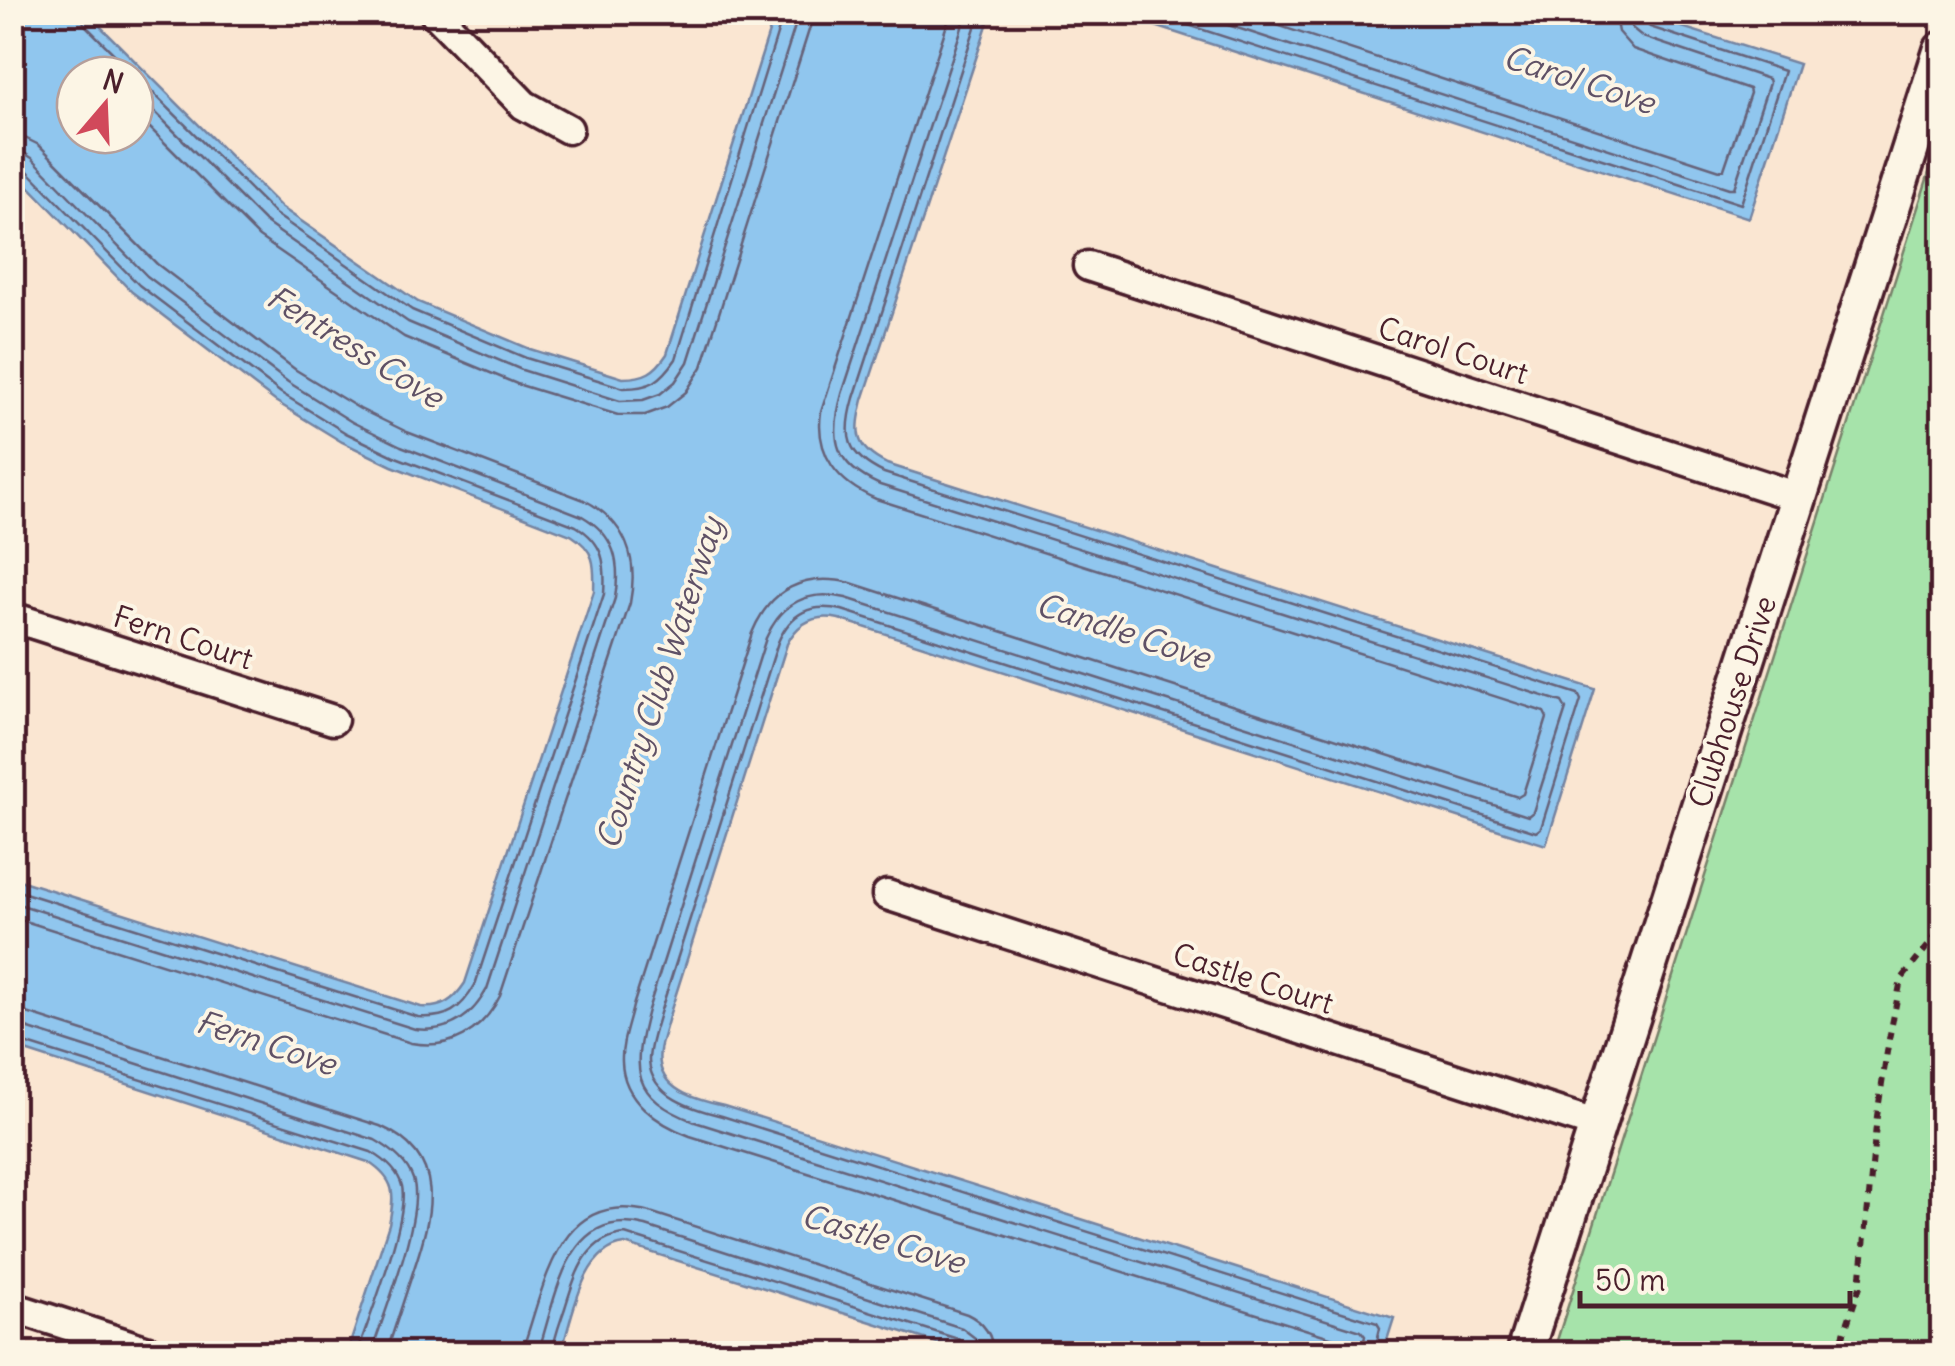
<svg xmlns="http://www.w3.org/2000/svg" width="1955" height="1366" font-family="Delius,sans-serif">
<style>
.green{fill:#a6e3aa;stroke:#78816a;stroke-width:2.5}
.water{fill:#90c6ee;stroke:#7483a0;stroke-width:2.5;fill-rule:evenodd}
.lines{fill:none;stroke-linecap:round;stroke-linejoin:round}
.shore{stroke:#666279;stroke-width:2.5}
.minor-casing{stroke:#4a1f2b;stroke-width:35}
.tertiary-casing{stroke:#4a1f2b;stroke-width:42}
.path{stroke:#4a1f2b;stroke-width:6;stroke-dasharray:8 8;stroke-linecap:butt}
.minor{stroke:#fcf5e5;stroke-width:28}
.tertiary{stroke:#fcf5e5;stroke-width:35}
.labels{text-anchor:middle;stroke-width:8;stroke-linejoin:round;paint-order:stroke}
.street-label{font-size:30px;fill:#4a1f2b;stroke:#fcf5e5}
.water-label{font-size:32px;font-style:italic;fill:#5f5166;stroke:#fcf5e5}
</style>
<rect width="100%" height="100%" fill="#fae6d2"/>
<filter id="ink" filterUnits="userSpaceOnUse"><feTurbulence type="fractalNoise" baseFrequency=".01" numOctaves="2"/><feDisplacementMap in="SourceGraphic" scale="20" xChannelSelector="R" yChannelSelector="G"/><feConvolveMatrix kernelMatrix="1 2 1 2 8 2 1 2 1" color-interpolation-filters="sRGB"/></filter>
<g filter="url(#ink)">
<path class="green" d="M1942,132V1353H1553Z"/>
<g class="water">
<path d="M13,12L87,13L281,207L418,302L530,349L623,378C645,378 655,372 667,354L775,13H991L863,400C855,433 854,448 887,464L1595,689L1546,845L839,619C815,614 798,622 787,644L669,1016C666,1031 657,1049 660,1064C664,1092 701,1101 724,1106L1394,1318L1383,1353H969L625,1244C582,1248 572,1319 561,1353H347L389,1224C395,1194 396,1180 368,1162L13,1047V878L421,1007C442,1009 454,1000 465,983L594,591C595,564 595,550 571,535L392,466L342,442L275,401L132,292L13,170ZM75,75H135V135H75Z"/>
<path d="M1115,13H1638L1799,64L1749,218Z"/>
</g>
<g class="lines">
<g class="shore">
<path d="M81,12L84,24L275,214L412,310L526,358L624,388C651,388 661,381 676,359L784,12"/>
<path d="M951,12L821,412C815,455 838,483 876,499L1544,712L1547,718L1523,794L1518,797L851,583C804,572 770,589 752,633L633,1006C629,1024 621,1043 622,1062C623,1100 658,1124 690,1136L1343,1341L1346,1344V1354"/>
<path d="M967,12L842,394C829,440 835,465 880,485L1562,702L1566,709L1533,812L1528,816L846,598C808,589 782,602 766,638L648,1010C632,1070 630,1097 695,1122L1361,1331L1365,1336L1361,1354"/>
<path d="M980,12L854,398C843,436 846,455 884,473L1578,694L1581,700L1541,828L1536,832L842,610C811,603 791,612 778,642L660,1013C656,1028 649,1045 649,1061C651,1097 693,1109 722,1116L1377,1323L1380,1328L1374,1354"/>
<path d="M1148,12L1741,204L1784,71L1650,27L1643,21L1642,12"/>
<path d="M1188,12L1729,188H1734L1769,83L1768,79L1643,37L1632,28L1629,12"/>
<path d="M1237,12L1720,170L1724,169L1750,93L1749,89L1633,49L1618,32L1614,12"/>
<path d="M135,92L266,223L408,322L522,370L620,401L643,400L660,394L675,382L688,362L796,23L797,12"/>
<path d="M135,113L259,237L404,337L517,384L618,415H645L667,407L686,392L702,367L810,27L812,12"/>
<path d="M12,137L25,138L39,145L157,264L296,370L360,409L407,432L584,500C625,521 639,557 630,603L500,996C482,1032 451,1050 411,1043L12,917"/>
<path d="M12,152L24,153L32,158L147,276L288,382L352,422L401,446L582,516C615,535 621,562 615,598L487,989C471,1019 448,1033 415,1029L12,902"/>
<path d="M12,164L24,167L139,285L281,393L346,433L396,457L576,526C604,543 606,563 604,594L475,985C461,1010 447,1019 418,1017L12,889"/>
<path d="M12,1011L27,1013L380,1126C449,1156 432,1215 413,1272C404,1299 395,1326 386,1354"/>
<path d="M12,1026L23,1027L375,1140C391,1149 407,1161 413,1179C425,1214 383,1315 371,1354"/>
<path d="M12,1039L371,1152C385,1160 398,1170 402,1186C409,1219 369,1318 357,1354"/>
<path d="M525,1354L526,1339C547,1275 562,1189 650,1212L967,1314C984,1322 993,1335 993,1354"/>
<path d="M540,1354L541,1343C558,1289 569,1206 646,1226L962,1328L975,1338L978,1354"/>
<path d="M552,1354C554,1338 560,1323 565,1308C575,1276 585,1237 625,1234L958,1339L964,1345L966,1354"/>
</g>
<defs>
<g id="minor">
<path d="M434,12L524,105L568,129"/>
<path d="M1088,266L1798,497"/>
<path d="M12,617L333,720"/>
<path d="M887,895L1598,1125"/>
<path d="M12,1307L157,1354"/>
</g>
<path id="tertiary" d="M1524,1354L1942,50"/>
</defs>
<use href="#minor" class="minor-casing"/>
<use href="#tertiary" class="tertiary-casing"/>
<g class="path">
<path d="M1942,644C1933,672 1934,710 1942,738"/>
<path d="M1837,1354L1860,1286L1877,1116L1889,1039L1901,980L1932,941L1942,924"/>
</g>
<use href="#minor" class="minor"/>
<use href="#tertiary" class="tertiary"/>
</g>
</g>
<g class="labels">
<g class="street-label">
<text transform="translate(1453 351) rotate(18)" y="10">Carol Court</text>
<text transform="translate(183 638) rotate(18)" y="10">Fern Court</text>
<text transform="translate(1733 702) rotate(-72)" y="10">Clubhouse Drive</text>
<text transform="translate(1253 979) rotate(18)" y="10">Castle Court</text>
</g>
<g class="water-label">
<text transform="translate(1579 80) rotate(18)" y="11">Carol Cove</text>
<text transform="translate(355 347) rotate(32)" y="11">Fentress Cove</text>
<text transform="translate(1123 631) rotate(18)" y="11">Candle Cove</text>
<text transform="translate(660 683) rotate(-72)" y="11">Country Club Waterway</text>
<text transform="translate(266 1043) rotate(18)" y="11">Fern Cove</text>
<text transform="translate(883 1239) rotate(17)" y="11">Castle Cove</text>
</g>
</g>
<rect width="1955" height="1366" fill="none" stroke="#fcf5e5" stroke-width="50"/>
<rect x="25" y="25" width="1905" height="1316" fill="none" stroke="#4a1f2b" stroke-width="4" filter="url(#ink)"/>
<g transform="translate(105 105) rotate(19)"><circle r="48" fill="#fcf5e5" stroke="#b59f9b" stroke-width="2.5"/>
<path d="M0-8L18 38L0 25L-18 38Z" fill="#d1495b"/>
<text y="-15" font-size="28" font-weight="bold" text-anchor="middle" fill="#4a1f2b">N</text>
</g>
<path d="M1580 1291v15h270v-15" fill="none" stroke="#4a1f2b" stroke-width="5"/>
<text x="1595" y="1291" font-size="30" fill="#4a1f2b" stroke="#fcf5e5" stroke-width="8" paint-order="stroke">50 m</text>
</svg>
